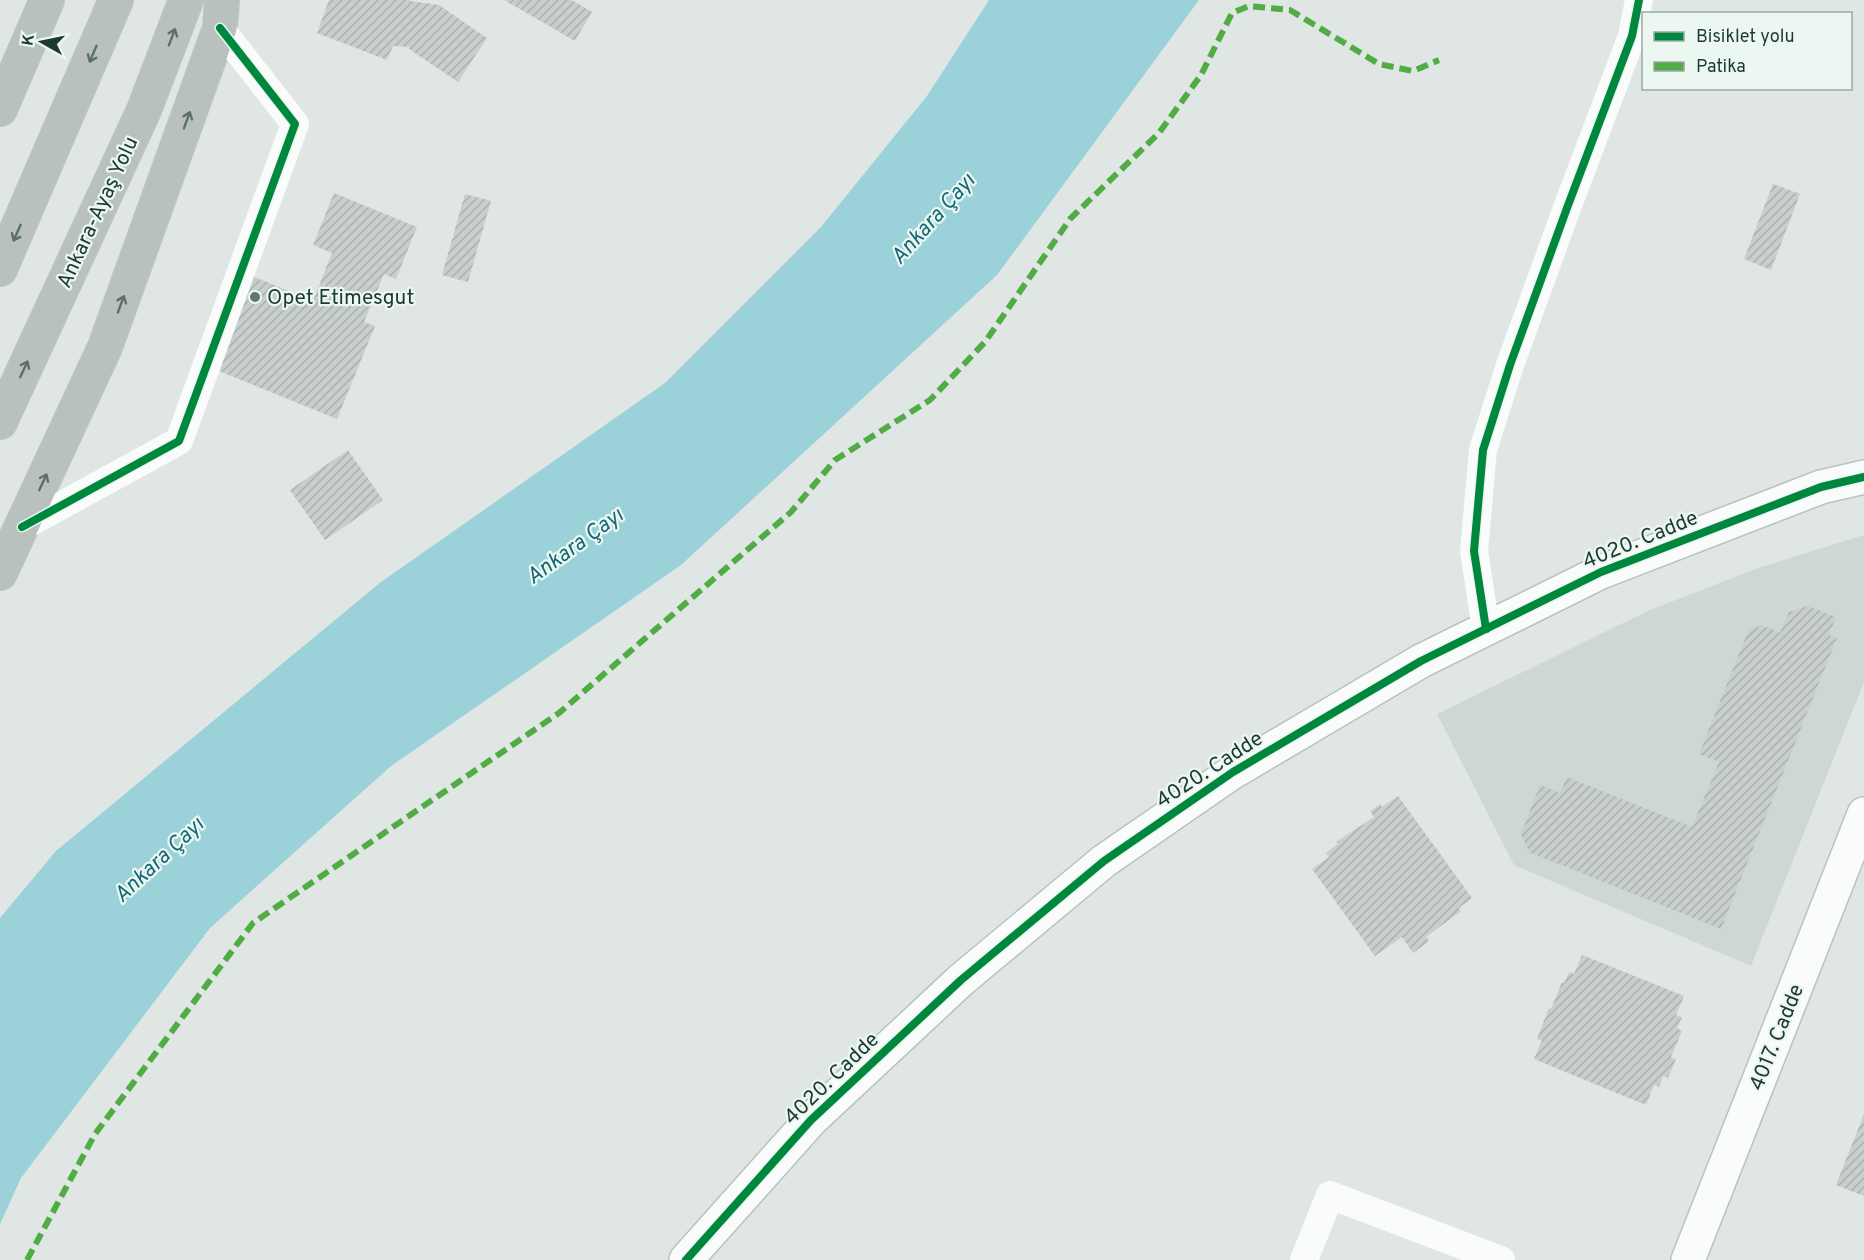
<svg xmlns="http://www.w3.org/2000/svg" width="1864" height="1260" font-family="Overpass,sans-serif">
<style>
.built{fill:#cdd8d3}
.water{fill:#9bd1d9}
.building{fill:url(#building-hatch)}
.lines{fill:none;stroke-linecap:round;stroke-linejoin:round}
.secondary-casing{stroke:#b8c3bf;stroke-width:36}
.highway-casing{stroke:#bac4c0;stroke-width:36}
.street{stroke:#fafbfb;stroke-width:28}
.secondary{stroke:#fafbfb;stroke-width:33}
.highway{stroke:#b8c1be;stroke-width:33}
.quiet{stroke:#52ac45;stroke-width:6;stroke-dasharray:12 6;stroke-linecap:butt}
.cycleway-casing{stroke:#ecf7f1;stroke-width:11}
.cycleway{stroke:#00873e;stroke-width:8}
.oneway{stroke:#5b706a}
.poi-dot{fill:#617670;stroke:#ecf7f1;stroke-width:2}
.labels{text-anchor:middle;stroke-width:4.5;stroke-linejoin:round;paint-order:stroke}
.street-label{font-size:21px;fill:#1d3a32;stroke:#ecf7f1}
.poi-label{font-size:21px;fill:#1d3a32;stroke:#ecf7f1;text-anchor:start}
.water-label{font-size:22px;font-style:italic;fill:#13697a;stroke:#ecf7f1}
</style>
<defs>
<pattern id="building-hatch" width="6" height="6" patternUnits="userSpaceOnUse" patternTransform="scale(1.5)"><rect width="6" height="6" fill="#c7cecb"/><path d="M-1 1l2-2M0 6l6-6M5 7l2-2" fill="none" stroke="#aab2af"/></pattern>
</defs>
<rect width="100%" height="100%" fill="#e0e6e3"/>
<path class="built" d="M1864,535V682L1751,966L1514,865L1437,714L1650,610L1758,568Z"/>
<path class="water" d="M989,0H1199L997,275L681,565L391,766L210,928L21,1178L0,1224V918L56,851L381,582L665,383L821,227L927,96Z"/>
<g class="building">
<path d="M329,0H410V1L439,5L487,38L458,82L409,49L410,47L393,46L387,60L317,33Z"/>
<path d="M504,0H572L592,12L575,41Z"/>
<path d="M1773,184L1800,194L1771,270L1744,259Z"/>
<path d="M334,193L417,227L396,279L384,274L364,322L375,326L337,419L212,368L250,275L313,301L332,253L313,245Z"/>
<path d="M465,194L491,201L468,282L442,275Z"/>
<path d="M348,450L383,500L325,540L290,490Z"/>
<path d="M1808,606L1836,617L1829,635L1837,638L1721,929L1529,852L1521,834L1540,785L1560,793L1567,777L1692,827L1719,762L1699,754L1748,631L1762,625L1780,633L1789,612Z"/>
<path d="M1398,796L1472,898L1459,908L1461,911L1426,937L1429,941L1413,953L1402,937L1375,956L1312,869L1329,857L1326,853L1338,844L1336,842L1374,817L1370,811L1380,804L1382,807Z"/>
<path d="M1582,955L1684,996L1676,1015L1682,1017L1677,1028L1682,1031L1671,1057L1676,1059L1668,1078L1663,1076L1659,1087L1654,1085L1646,1105L1534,1059L1542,1040L1537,1039L1549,1008L1551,1009L1562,982L1564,983L1569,972L1574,974Z"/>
<path d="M1864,1114V1196L1836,1185Z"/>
</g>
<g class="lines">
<defs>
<g id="secondary">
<path d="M686,1260L811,1120L961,980L1104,861L1233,772L1421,661L1601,572L1821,487L1864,477"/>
<path d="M1688,1260L1864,814"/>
</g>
<g id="highway">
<path d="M0,109L47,0"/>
<path d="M0,269L116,0"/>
<path d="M0,422L144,110L186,0"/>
<path d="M0,573L105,347L220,28L222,0"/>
</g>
</defs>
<use href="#secondary" class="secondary-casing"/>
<use href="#highway" class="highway-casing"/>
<g class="street">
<path d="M22,527L179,441L295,124L220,28"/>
<path d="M1486,629L1474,551L1483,450L1510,365L1567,208L1632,36L1639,0"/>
<path d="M1304,1260L1330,1195L1501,1260"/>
</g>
<use href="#secondary" class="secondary"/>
<use href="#highway" class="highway"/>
<path class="quiet" d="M27,1260L95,1134L253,923L559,713L791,512L835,460L930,400L985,342L1070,219L1159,133L1201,75L1232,13L1249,6L1290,10L1379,64L1413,71L1439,60"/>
<defs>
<g id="cycleway">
<path d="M22,527L179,441L295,124L220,28"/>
<path d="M1486,629L1474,551L1483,450L1510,365L1567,208L1632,36L1639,0"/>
<path d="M686,1260L811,1120L961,980L1104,861L1233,772L1421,661L1601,572L1821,487L1864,477"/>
</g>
</defs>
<use href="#cycleway" class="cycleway-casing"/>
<use href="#cycleway" class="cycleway"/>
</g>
<defs><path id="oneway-shaft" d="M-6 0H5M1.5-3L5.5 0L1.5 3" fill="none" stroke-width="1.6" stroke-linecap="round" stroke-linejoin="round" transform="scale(1.5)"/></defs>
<g class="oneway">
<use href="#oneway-shaft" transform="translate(172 37) rotate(-69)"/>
<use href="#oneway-shaft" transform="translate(93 54) rotate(113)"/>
<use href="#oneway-shaft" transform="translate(187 120) rotate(-70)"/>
<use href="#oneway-shaft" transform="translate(17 233) rotate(114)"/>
<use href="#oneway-shaft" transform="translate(121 304) rotate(-70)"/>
<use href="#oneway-shaft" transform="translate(24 369) rotate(-65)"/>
<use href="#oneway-shaft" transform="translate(43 482) rotate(-65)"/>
</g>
<circle class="poi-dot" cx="255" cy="297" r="6"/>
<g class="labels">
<g class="street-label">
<text transform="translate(97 212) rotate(-65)" y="7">Ankara-Ayaş Yolu</text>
<text transform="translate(1640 539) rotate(-22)" y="7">4020. Cadde</text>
<text transform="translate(1209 769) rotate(-33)" y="7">4020. Cadde</text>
<text transform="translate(1776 1037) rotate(-68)" y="7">4017. Cadde</text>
<text transform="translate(831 1078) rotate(-44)" y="7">4020. Cadde</text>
</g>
<g class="poi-label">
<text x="267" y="304">Opet Etimesgut</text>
</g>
<g class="water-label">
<text transform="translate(932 218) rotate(-48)" y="8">Ankara Çayı</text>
<text transform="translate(574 545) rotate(-36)" y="8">Ankara Çayı</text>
<text transform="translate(158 859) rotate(-43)" y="8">Ankara Çayı</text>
</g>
</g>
<rect x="1642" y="12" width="210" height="78" fill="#ecf7f1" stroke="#99aba5" stroke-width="1.5"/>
<rect x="1654" y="32" width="30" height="9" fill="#00873e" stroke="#99aba5" stroke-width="1.5"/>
<text x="1696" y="42" font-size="18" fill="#1d3a32">Bisiklet yolu</text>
<rect x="1654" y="62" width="30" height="9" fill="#52ac45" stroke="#99aba5" stroke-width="1.5"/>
<text x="1696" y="72" font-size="18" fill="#1d3a32">Patika</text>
<g transform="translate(42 42) rotate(279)" stroke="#ecf7f1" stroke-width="4.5" paint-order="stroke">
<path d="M0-4.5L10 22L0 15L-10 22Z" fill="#1d3a32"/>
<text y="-9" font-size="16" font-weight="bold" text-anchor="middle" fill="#1d3a32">K</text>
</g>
</svg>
